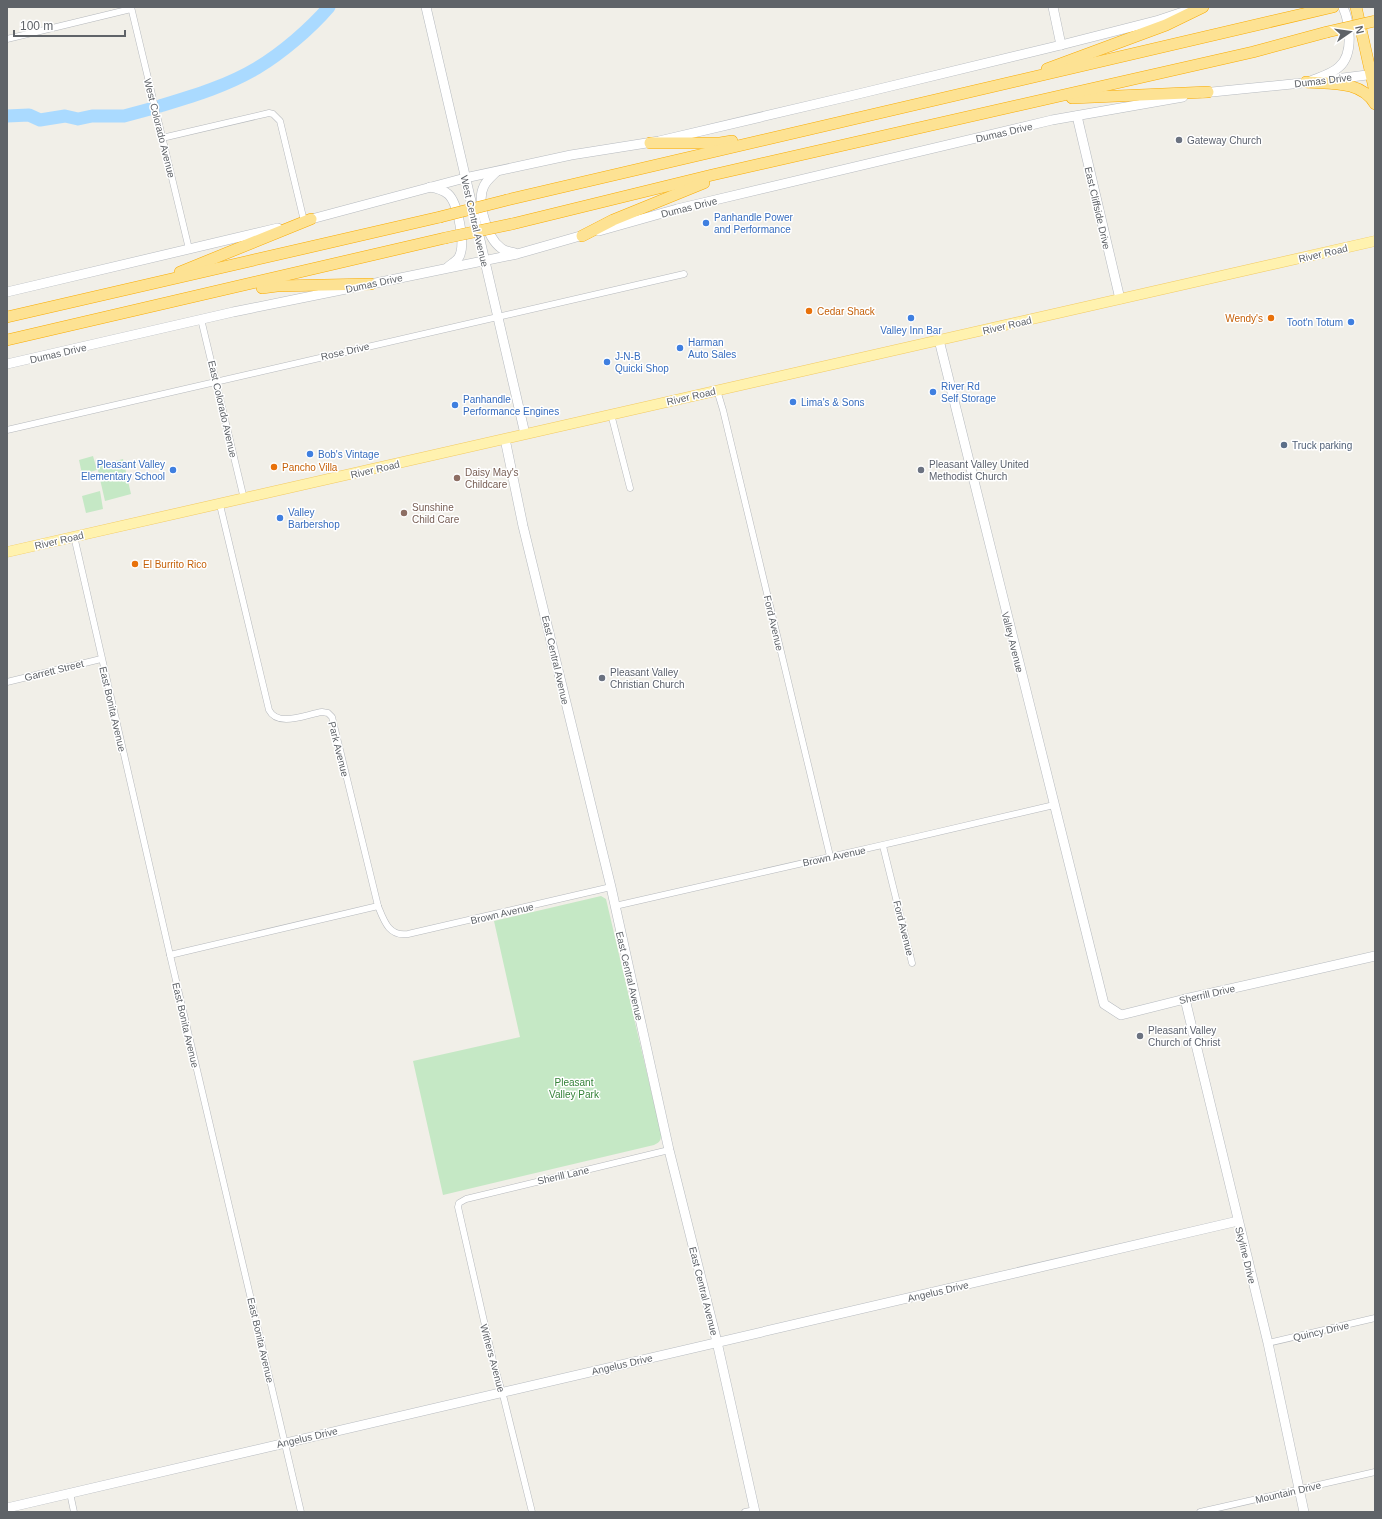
<svg xmlns="http://www.w3.org/2000/svg" width="1382" height="1519" font-family="Arial,sans-serif">
<style>
.green{fill:#c5e8c5}
.lines{fill:none;stroke-linecap:round;stroke-linejoin:round}
.river{stroke:#aadaff;stroke-width:13}
.street-casing{stroke:#b5b8bc;stroke-width:7}
.secondary-casing{stroke:#b6babf;stroke-width:10}
.primary-casing{stroke:#f2c960;stroke-width:11}
.highway-casing{stroke:#f9ab00;stroke-width:12}
.street{stroke:#fff;stroke-width:6}
.secondary{stroke:#fff;stroke-width:9}
.primary{stroke:#fff2af;stroke-width:10}
.highway{stroke:#fde293;stroke-width:11}
.highway-bridge-casing{stroke:#f9ab00;stroke-width:12;stroke-linecap:butt}
.highway-bridge{stroke:#fde293;stroke-width:11}
.worship-dot{fill:#6b7280;stroke:#fff;stroke-width:1.5}
.shop-dot{fill:#3f7fe0;stroke:#fff;stroke-width:1.5}
.food-dot{fill:#e8710a;stroke:#fff;stroke-width:1.5}
.service-dot{fill:#5c6f8a;stroke:#fff;stroke-width:1.5}
.education-dot{fill:#8d6e63;stroke:#fff;stroke-width:1.5}
.labels{text-anchor:middle;stroke-width:3;stroke-linejoin:round;paint-order:stroke}
.street-label{font-size:10px;fill:#5f6368;stroke:#fff}
.worship-label{font-size:10px;fill:#5b616d;stroke:#fff;text-anchor:start}
.shop-label{font-size:10px;fill:#366cbe;stroke:#fff;text-anchor:start}
.food-label{font-size:10px;fill:#c56008;stroke:#fff;text-anchor:start}
.service-label{font-size:10px;fill:#4e5e75;stroke:#fff;text-anchor:start}
.education-label{font-size:10px;fill:#785e54;stroke:#fff;text-anchor:start}
.park-label{font-size:10px;fill:#348238;stroke:#fff}
</style>
<rect width="100%" height="100%" fill="#f1efe8"/>
<g class="green">
<path d="M93,456L97,470L82,474L79,460Z"/>
<path d="M123,459L131,494L105,501L97,466Z"/>
<path d="M100,491L103,509L86,513L82,496Z"/>
<path d="M601,896L606,899L661,1133C661,1139 661,1142 654,1145L443,1195L413,1061L520,1037L494,921Z"/>
</g>
<g class="lines">
<g class="river">
<path d="M160,106C193,96 227,86 257,68C282,53 310,29 329,7"/>
<path d="M7,116L29,115L40,120L65,116L78,119L92,116H124L150,109"/>
</g>
<defs>
<g id="street">
<path d="M131,7L189,249"/>
<path d="M7,39L131,9"/>
<path d="M162,138L269,113L273,114L280,121L304,221"/>
<path d="M201,319L244,499"/>
<path d="M717,390L723,410L830,856"/>
<path d="M611,414L630,488"/>
<path d="M7,430L684,274"/>
<path d="M220,505L269,710C278,728 307,714 322,712L328,713L332,717L378,906C384,921 389,937 408,934L611,887"/>
<path d="M74,536L170,955L301,1512"/>
<path d="M7,682L101,659"/>
<path d="M883,846L912,963"/>
<path d="M615,906C761,872 908,840 1054,805"/>
<path d="M170,955L378,906"/>
<path d="M1268,1343L1375,1318"/>
<path d="M70,1493L74,1512"/>
<path d="M532,1512L504,1399L494,1365L458,1207L459,1203L466,1199L669,1150"/>
<path d="M745,1512L755,1510"/>
<path d="M1200,1512L1375,1472"/>
</g>
<g id="secondary">
<path d="M426,7L525,434"/>
<path d="M1053,7L1061,45"/>
<path d="M1327,80L1375,74"/>
<path d="M1308,82C1317,78 1332,74 1339,67C1354,54 1350,23 1343,7"/>
<path d="M1202,93L1312,82"/>
<path d="M1077,116L1120,299"/>
<path d="M496,172C492,176 486,181 484,186C476,201 487,238 501,248C504,251 511,252 515,253"/>
<path d="M430,187C436,188 443,190 448,194C458,203 466,245 459,257C457,261 451,264 448,267"/>
<path d="M304,221L465,178L571,155L659,141L850,96L1061,45L1159,20L1186,11"/>
<path d="M599,231L677,209L1052,120L1183,97"/>
<path d="M366,285L517,254L587,234"/>
<path d="M7,292L278,228"/>
<path d="M939,340L1104,1004L1121,1015L1185,999L1375,956"/>
<path d="M7,364L233,312L351,288"/>
<path d="M505,439L523,526L611,887L669,1150L717,1342L755,1512"/>
<path d="M1185,999L1268,1343L1304,1512"/>
<path d="M7,1508L1238,1221"/>
</g>
<path id="primary" d="M7,552L1375,241"/>
<g id="highway">
<path d="M1356,7L1375,92"/>
<path d="M1047,69L1166,25L1203,7"/>
<path d="M1306,82C1330,84 1361,80 1375,104"/>
<path d="M1072,98L1208,92"/>
<path d="M650,143H720L732,141"/>
<path d="M507,200L1333,7"/>
<path d="M512,224L712,175L1253,52L1327,32"/>
<path d="M582,236L613,220L704,183"/>
<path d="M180,272L311,219"/>
<path d="M262,288L277,286L371,284"/>
<path d="M7,317L440,217"/>
<path d="M7,340L445,238"/>
</g>
</defs>
<use href="#street" class="street-casing"/>
<use href="#secondary" class="secondary-casing"/>
<use href="#primary" class="primary-casing"/>
<use href="#highway" class="highway-casing"/>
<use href="#street" class="street"/>
<use href="#secondary" class="secondary"/>
<use href="#primary" class="primary"/>
<use href="#highway" class="highway"/>
<defs>
<g id="highway-bridge">
<path d="M1327,32L1375,21"/>
<path d="M440,217L507,200"/>
<path d="M445,238L512,224"/>
</g>
</defs>
<use href="#highway-bridge" class="highway-bridge-casing"/>
<use href="#highway-bridge" class="highway-bridge"/>
</g>
<g class="worship-dot">
<circle cx="1179" cy="140" r="4"/>
<circle cx="921" cy="470" r="4"/>
<circle cx="602" cy="678" r="4"/>
<circle cx="1140" cy="1036" r="4"/>
</g>
<g class="shop-dot">
<circle cx="706" cy="223" r="4"/>
<circle cx="911" cy="318" r="4"/>
<circle cx="1351" cy="322" r="4"/>
<circle cx="680" cy="348" r="4"/>
<circle cx="607" cy="362" r="4"/>
<circle cx="933" cy="392" r="4"/>
<circle cx="793" cy="402" r="4"/>
<circle cx="455" cy="405" r="4"/>
<circle cx="310" cy="454" r="4"/>
<circle cx="173" cy="470" r="4"/>
<circle cx="280" cy="518" r="4"/>
</g>
<g class="food-dot">
<circle cx="809" cy="311" r="4"/>
<circle cx="1271" cy="318" r="4"/>
<circle cx="274" cy="467" r="4"/>
<circle cx="135" cy="564" r="4"/>
</g>
<circle class="service-dot" cx="1284" cy="445" r="4"/>
<g class="education-dot">
<circle cx="457" cy="478" r="4"/>
<circle cx="404" cy="513" r="4"/>
</g>
<g class="labels">
<g class="street-label">
<text transform="translate(1323 80) rotate(-7)" y="4">Dumas Drive</text>
<text transform="translate(160 128) rotate(76)" y="4">West Colorado Avenue</text>
<text transform="translate(1004 132) rotate(-13)" y="4">Dumas Drive</text>
<text transform="translate(689 207) rotate(-14)" y="4">Dumas Drive</text>
<text transform="translate(1098 208) rotate(77)" y="4">East Cliffside Drive</text>
<text transform="translate(475 221) rotate(77)" y="4">West Central Avenue</text>
<text transform="translate(1323 253) rotate(-13)" y="4">River Road</text>
<text transform="translate(374 283) rotate(-12)" y="4">Dumas Drive</text>
<text transform="translate(1007 325) rotate(-13)" y="4">River Road</text>
<text transform="translate(345 351) rotate(-13)" y="4">Rose Drive</text>
<text transform="translate(58 353) rotate(-13)" y="4">Dumas Drive</text>
<text transform="translate(691 396) rotate(-13)" y="4">River Road</text>
<text transform="translate(223 409) rotate(77)" y="4">East Colorado Avenue</text>
<text transform="translate(375 469) rotate(-13)" y="4">River Road</text>
<text transform="translate(59 540) rotate(-13)" y="4">River Road</text>
<text transform="translate(774 623) rotate(77)" y="4">Ford Avenue</text>
<text transform="translate(1013 642) rotate(76)" y="4">Valley Avenue</text>
<text transform="translate(556 660) rotate(77)" y="4">East Central Avenue</text>
<text transform="translate(54 670) rotate(-14)" y="4">Garrett Street</text>
<text transform="translate(113 709) rotate(77)" y="4">East Bonita Avenue</text>
<text transform="translate(339 749) rotate(76)" y="4">Park Avenue</text>
<text transform="translate(834 856) rotate(-12)" y="4">Brown Avenue</text>
<text transform="translate(502 913) rotate(-13)" y="4">Brown Avenue</text>
<text transform="translate(904 928) rotate(76)" y="4">Ford Avenue</text>
<text transform="translate(630 976) rotate(77)" y="4">East Central Avenue</text>
<text transform="translate(1207 994) rotate(-13)" y="4">Sherrill Drive</text>
<text transform="translate(186 1025) rotate(77)" y="4">East Bonita Avenue</text>
<text transform="translate(563 1175) rotate(-13)" y="4">Sherill Lane</text>
<text transform="translate(1246 1255) rotate(76)" y="4">Skyline Drive</text>
<text transform="translate(704 1291) rotate(76)" y="4">East Central Avenue</text>
<text transform="translate(938 1291) rotate(-13)" y="4">Angelus Drive</text>
<text transform="translate(1321 1331) rotate(-13)" y="4">Quincy Drive</text>
<text transform="translate(261 1340) rotate(77)" y="4">East Bonita Avenue</text>
<text transform="translate(493 1358) rotate(75)" y="4">Withers Avenue</text>
<text transform="translate(622 1364) rotate(-13)" y="4">Angelus Drive</text>
<text transform="translate(307 1437) rotate(-13)" y="4">Angelus Drive</text>
<text transform="translate(1288 1492) rotate(-13)" y="4">Mountain Drive</text>
</g>
<g class="worship-label">
<text x="1187" y="144">Gateway Church</text>
<text x="929" y="468">Pleasant Valley United<tspan x="929" dy="12">Methodist Church</tspan></text>
<text x="610" y="676">Pleasant Valley<tspan x="610" dy="12">Christian Church</tspan></text>
<text x="1148" y="1034">Pleasant Valley<tspan x="1148" dy="12">Church of Christ</tspan></text>
</g>
<g class="shop-label">
<text x="714" y="221">Panhandle Power<tspan x="714" dy="12">and Performance</tspan></text>
<text x="1343" y="326" text-anchor="end">Toot'n Totum</text>
<text x="911" y="334" text-anchor="middle">Valley Inn Bar</text>
<text x="688" y="346">Harman<tspan x="688" dy="12">Auto Sales</tspan></text>
<text x="615" y="360">J-N-B<tspan x="615" dy="12">Quicki Shop</tspan></text>
<text x="941" y="390">River Rd<tspan x="941" dy="12">Self Storage</tspan></text>
<text x="463" y="403">Panhandle<tspan x="463" dy="12">Performance Engines</tspan></text>
<text x="801" y="406">Lima's &amp; Sons</text>
<text x="318" y="458">Bob's Vintage</text>
<text x="165" y="468" text-anchor="end">Pleasant Valley<tspan x="165" dy="12">Elementary School</tspan></text>
<text x="288" y="516">Valley<tspan x="288" dy="12">Barbershop</tspan></text>
</g>
<g class="food-label">
<text x="817" y="315">Cedar Shack</text>
<text x="1263" y="322" text-anchor="end">Wendy's</text>
<text x="282" y="471">Pancho Villa</text>
<text x="143" y="568">El Burrito Rico</text>
</g>
<g class="service-label">
<text x="1292" y="449">Truck parking</text>
</g>
<g class="education-label">
<text x="465" y="476">Daisy May's<tspan x="465" dy="12">Childcare</tspan></text>
<text x="412" y="511">Sunshine<tspan x="412" dy="12">Child Care</tspan></text>
</g>
<g class="park-label">
<text x="574" y="1086">Pleasant<tspan x="574" dy="12">Valley Park</tspan></text>
</g>
</g>
<rect width="1382" height="1519" fill="none" stroke="#5f6368" stroke-width="16"/>
<g transform="translate(1350 32) rotate(77)" stroke="#ffffff" stroke-width="3" paint-order="stroke">
<path d="M0-3L7 15L0 10L-7 15Z" fill="#5f6368"/>
<text y="-6" font-size="11" font-weight="bold" text-anchor="middle" fill="#5f6368">N</text>
</g>
<path d="M14 30v6h111v-6" fill="none" stroke="#5f6368" stroke-width="2"/>
<text x="20" y="30" font-size="12" fill="#5f6368" stroke="#ffffff" stroke-width="3" paint-order="stroke">100 m</text>
</svg>
